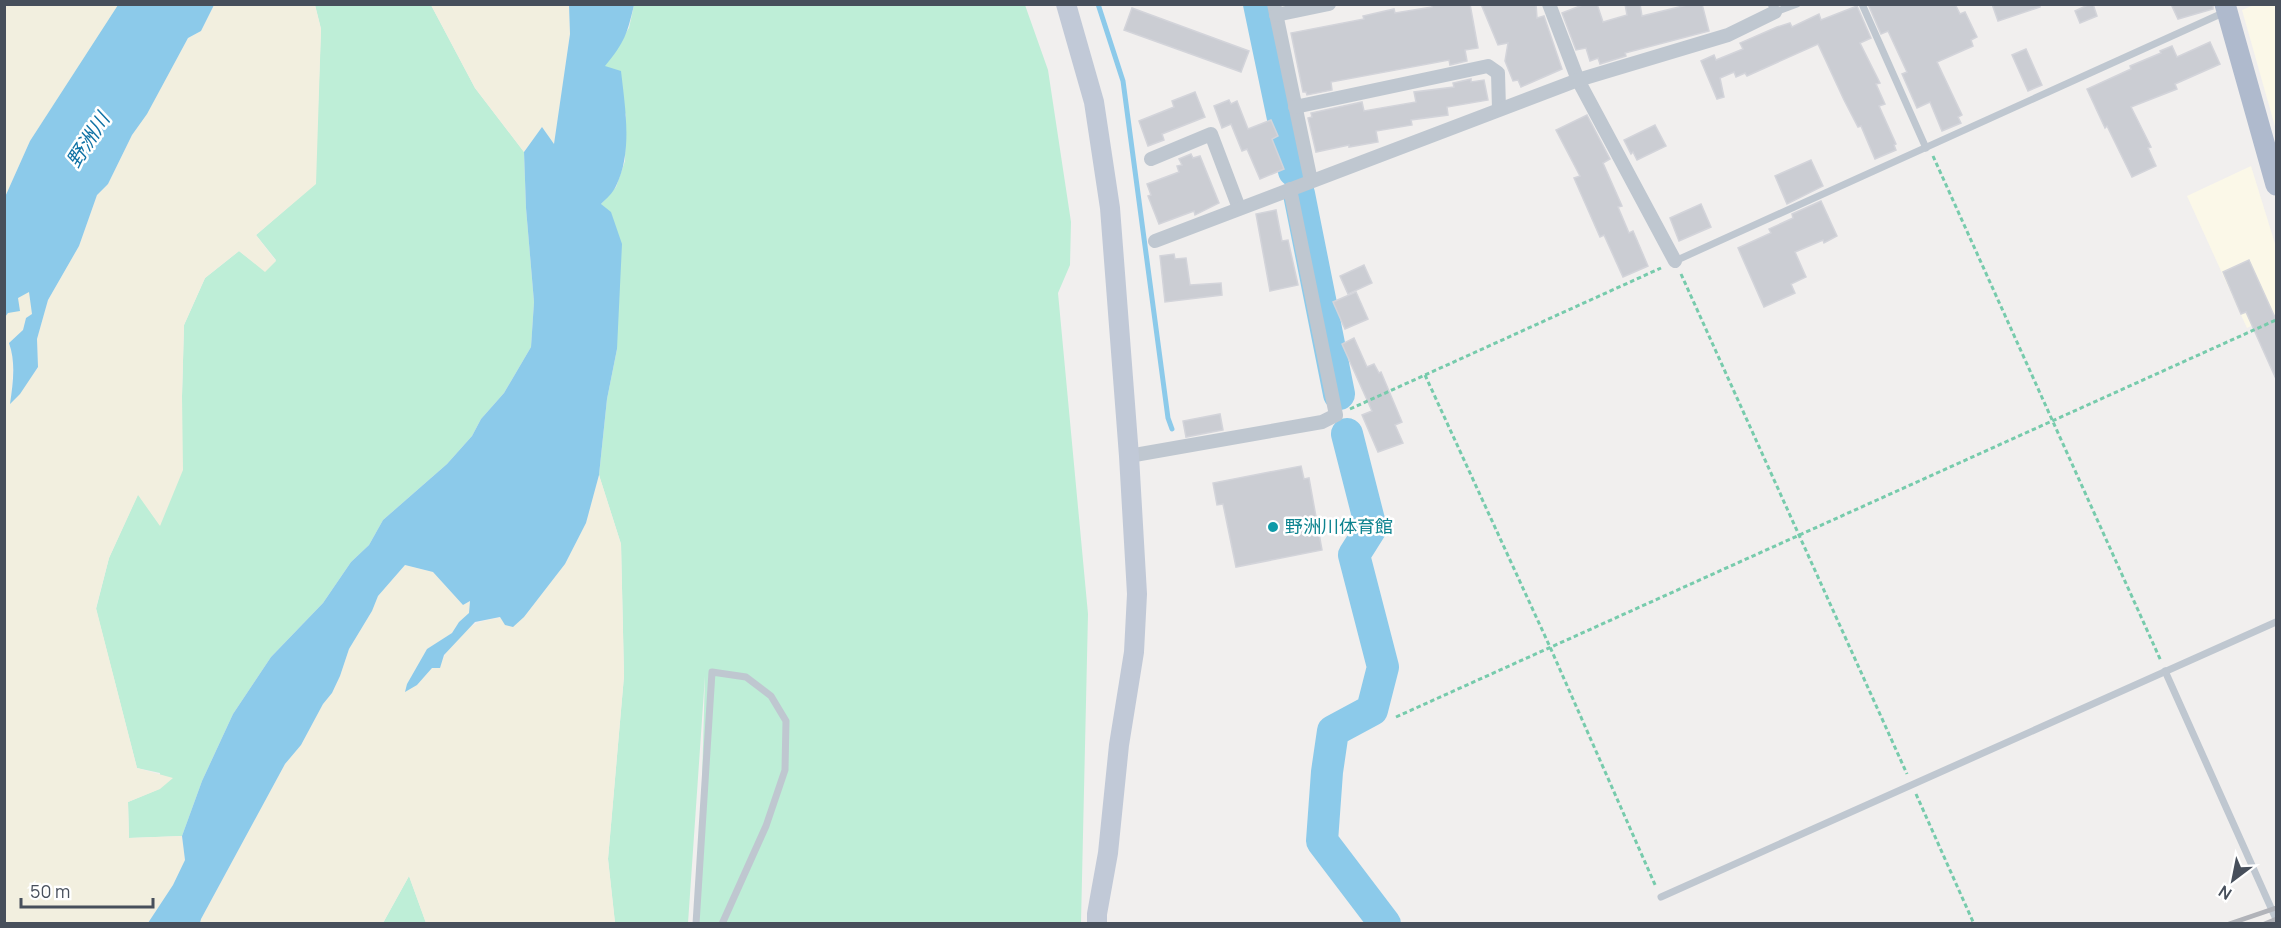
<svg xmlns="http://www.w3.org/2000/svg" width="2281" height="928" font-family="Manrope,'Noto Sans JP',sans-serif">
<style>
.commercial{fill:#fbf8e8}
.green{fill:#beeed7}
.sand{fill:#f2efdf}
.water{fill:#8ccaea}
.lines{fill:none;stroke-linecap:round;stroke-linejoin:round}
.stream{stroke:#8ccaea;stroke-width:5}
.river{stroke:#8ccaea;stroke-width:32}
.building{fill:#cbcdd3;stroke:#d3d4da;stroke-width:1.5}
.path{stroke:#77cbac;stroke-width:3;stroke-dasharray:4.5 3;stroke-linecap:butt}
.lane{stroke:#bfc7d0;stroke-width:7}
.street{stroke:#bfc7d0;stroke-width:14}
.secondary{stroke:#c1c9d7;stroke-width:20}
.primary{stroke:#afbacd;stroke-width:21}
.rail{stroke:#b1b3b9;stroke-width:4.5}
.culture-dot{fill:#0f9aa8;stroke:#fff;stroke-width:2}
.labels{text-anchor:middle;stroke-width:5;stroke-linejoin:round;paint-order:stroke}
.culture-label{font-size:18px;fill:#0d838f;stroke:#fff;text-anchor:start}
.water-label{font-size:20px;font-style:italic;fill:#1072a5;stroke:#fff}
</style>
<rect width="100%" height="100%" fill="#f1efee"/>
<g class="commercial">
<path d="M2254,5H2276V130L2242,10Z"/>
<path d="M2251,166L2276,247V314L2247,328L2187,196Z"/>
</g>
<g class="green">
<path d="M315,5H431L475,88L524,152L526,208L534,302L531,347L504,393L481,419L472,436L447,464L383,520L369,545L351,562L323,603L271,657L233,714L202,781L182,836L129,838L128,802L159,789L160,773L137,768L96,609L109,558L138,494L160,525L182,396L184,325L205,278L239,251L265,271L276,260L256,235L315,184L321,29Z"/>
<path d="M634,5H1025L1048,70L1071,222L1070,265L1058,293L1088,614L1081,923H698L705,676L688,923H615L608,859L624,676L621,544L599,475L607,399L617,349L601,204L616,187L625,161L626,115L604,66L629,28Z"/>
<path d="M409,876L426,923H383Z"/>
</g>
<g class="sand">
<path d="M5,5H119L30,141L5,197Z"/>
<path d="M214,5H315L321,29L316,184L256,235L276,261L265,272L239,251L205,278L184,325L182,396L183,470L160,526L138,495L109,558L96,608L137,768L173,778L160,789L128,802L129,838L182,836L185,860L173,885L148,923H5L4,317L17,298L30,291L32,314L26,318L23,330L9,343C16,364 11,382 11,403L38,368L37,339L48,300L79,246L97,195L108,184L132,135L147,113L188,38L201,31Z"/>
<path d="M431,5H569L570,34L554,145L542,127L524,152L475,88Z"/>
<path d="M599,475L621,544L624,676L608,859L615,923H426L409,876L383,923L200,924L201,919L285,764L301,745L323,704L332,693L340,676L349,649L372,611L378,596L405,565L433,572L463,605L470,601L469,613L459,622L452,633L427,649L407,684L417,685L432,668L440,667C455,625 482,616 524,617L565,564L586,523Z"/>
</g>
<g class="water">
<path d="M118,5H214L201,31L188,38L147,114L132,135L108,184L97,195L79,246L48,300L37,339L38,367L20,394L10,404C13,383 16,363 9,343L23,330L26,318L32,314L29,292L18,298L20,311L8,313L5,317V197L30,141Z"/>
<path d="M569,5H634C627,34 625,42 605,66L621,71C625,107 633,152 616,186C613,193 606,199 601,204L611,212L622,244L617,349L607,399L599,475L586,523L565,564L524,617L513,627L505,625L500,617L475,622L444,655L440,668H432L417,685L405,692L407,684L427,649L452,633L459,622L469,613L470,601L463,605L433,572L405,565L378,596L372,611L349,649L340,676L332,693L323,704L301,745L285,764L201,919L200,923H148L173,885L185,860L182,836L202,781L233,714L271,657L323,603L351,562L369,545L383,520L447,464L472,436L481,419L504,393L531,347L534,302L526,208L524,152L542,127L554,144L570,34Z"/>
</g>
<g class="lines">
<path class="stream" d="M1098,4L1123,81L1168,418L1172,429"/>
<g class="river">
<path d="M1259,4L1294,171"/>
<path d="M1299,194L1339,394"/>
<path d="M1347,434L1371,528L1354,555L1383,667L1372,710L1333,731L1327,772L1322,841L1385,924"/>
</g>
</g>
<g class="building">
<path d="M1432,4H1470L1478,48L1465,50L1467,61L1450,65L1449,60L1331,82L1332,90L1307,95L1306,92H1303L1291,33L1364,19L1363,16L1394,9L1395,13L1432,7Z"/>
<path d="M1481,4H1536L1537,18L1544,16L1562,69L1521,87L1518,80L1513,81L1505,61L1508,43L1498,45Z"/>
<path d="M1585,4H1597L1603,22L1627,15L1625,4H1640L1642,16L1691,4H1702L1709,31L1625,53L1626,56L1600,64L1598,58L1590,61L1586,48L1576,50L1562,13Z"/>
<path d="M1868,4H1955L1960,14L1965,12L1977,37L1971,40L1973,46L1937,62L1962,115L1958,117L1961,123L1942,131L1930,102L1917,108L1902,74L1907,72L1888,31L1881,34Z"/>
<path d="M1992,4H2040V7L1998,21Z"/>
<path d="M2090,4H2093L2097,16L2080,23L2075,11Z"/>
<path d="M2171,4H2213V9L2178,19Z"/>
<path d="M1857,6L1871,38L1860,43L1880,83L1876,84L1885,104L1879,106L1896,144L1894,145L1896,150L1875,159L1861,126L1858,127L1844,100L1818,44L1747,76L1745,73L1736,77L1734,72L1720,78L1724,97L1717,99L1701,61L1714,55L1716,60L1743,49L1740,43L1777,27L1790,23L1792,27L1819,14L1821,20Z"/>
<path d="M1132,8L1249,51L1241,72L1124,30Z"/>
<path d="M2210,42L2220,64L2175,84L2177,89L2131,107L2151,147L2148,148L2156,166L2132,177L2107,126L2105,128L2087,89L2131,69L2130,66L2161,53L2160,51L2172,46L2177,57Z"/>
<path d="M2026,49L2042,85L2028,91L2012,55Z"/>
<path d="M1471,79V82L1484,80L1488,100L1447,107L1448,115L1411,120L1412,125L1376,131L1378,142L1349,147V145L1316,152L1308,118L1312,117L1311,113L1362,102L1364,111L1416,102L1414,92L1454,87L1453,83Z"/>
<path d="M1195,92L1205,117L1162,134L1164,140L1148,146L1139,121L1174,107L1172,101Z"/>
<path d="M1229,100L1231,104L1237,101L1248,129L1271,120L1278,136L1272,139L1284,169L1260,179L1247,149L1242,151L1231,124L1222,128L1214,106Z"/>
<path d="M1587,115L1610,159L1603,163L1622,206L1618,207L1629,233L1633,231L1648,266L1623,277L1604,235L1600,237L1574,178L1580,176L1556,130Z"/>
<path d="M1655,125L1666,146L1637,160L1633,152L1631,154L1624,140Z"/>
<path d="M1191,154L1193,158L1200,156L1219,203L1195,215L1194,211L1159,224L1148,196L1151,195L1147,184L1179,172L1177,166L1182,165L1179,159Z"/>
<path d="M1811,160L1823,186L1787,204L1775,176Z"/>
<path d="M1821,201L1837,236L1824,243L1823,240L1795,252L1806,277L1791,284L1795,293L1764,307L1738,248L1771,233L1769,229L1793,218L1792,214Z"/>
<path d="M1701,204L1711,227L1679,241L1670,218Z"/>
<path d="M1276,210L1282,241L1288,240L1298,285L1270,291L1256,214Z"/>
<path d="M1174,254L1175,259L1186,258L1190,285L1221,283L1222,295L1165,302L1160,256Z"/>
<path d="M2249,260L2277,322L2276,379L2246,312L2241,314L2223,272Z"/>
<path d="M1364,265L1372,283L1348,294L1340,276Z"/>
<path d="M1356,292L1368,319L1345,329L1333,302Z"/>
<path d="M1354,338L1367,367L1374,364L1379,373L1381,372L1402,422L1395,425L1403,443L1378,452L1362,415L1372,411L1342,344Z"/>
<path d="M1220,414L1223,430L1186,437L1183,421Z"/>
<path d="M1301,466L1304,479L1309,478L1322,550L1236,567L1223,504L1217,505L1213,483Z"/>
</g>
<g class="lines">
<g class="path">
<path d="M1933,156L2161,661"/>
<path d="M1681,274L1907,774"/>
<path d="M1425,375L1550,647L1656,887"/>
<path d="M1350,409L1661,268"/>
<path d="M1396,717L2276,320"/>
<path d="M1916,794L1974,924"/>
</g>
<g class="lane">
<path d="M1771,4L1775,12L1797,4"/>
<path d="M1862,4L1926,148"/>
<path d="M1675,261L2225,12"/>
<path d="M2165,671L2276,919"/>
<path d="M1661,897L2276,622"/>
<path d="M696,924L712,672L746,677L771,696L786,721L785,770L766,826L722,924"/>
</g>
<g class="street">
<path d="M1274,4L1311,181"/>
<path d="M1549,4L1578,80L1675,261"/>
<path d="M1276,15L1329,4"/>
<path d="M1295,107L1488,66L1498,73L1499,109"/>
<path d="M1151,159L1211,134L1239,208"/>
<path d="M1155,241L1578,80L1728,35L1775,12"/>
<path d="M1129,456L1322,422L1336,415L1290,189"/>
</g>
<path class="secondary" d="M1066,4L1094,102L1110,208L1129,456L1137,594L1134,652L1119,745L1108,853L1097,914V924"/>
<path class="primary" d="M2225,4L2276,185"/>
<g class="rail">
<path d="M2229,924L2276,908"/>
<path d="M2264,924L2276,919"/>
</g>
</g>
<circle class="culture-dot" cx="1273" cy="527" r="6"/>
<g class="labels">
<g class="culture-label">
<text x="1285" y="533">野洲川体育館</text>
</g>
<g class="water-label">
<text transform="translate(88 140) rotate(-57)" y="7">野洲川</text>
</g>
</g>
<rect width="2281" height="928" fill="none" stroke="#474f5b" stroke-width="12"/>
<g transform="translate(2233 880) rotate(212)" stroke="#ffffff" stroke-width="4.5" paint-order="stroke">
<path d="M0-4.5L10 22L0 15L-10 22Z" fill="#474f5b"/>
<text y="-9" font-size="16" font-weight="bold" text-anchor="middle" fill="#474f5b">N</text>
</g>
<path d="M21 898v9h132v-9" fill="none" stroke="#474f5b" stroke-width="3"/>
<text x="30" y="898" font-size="18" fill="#474f5b" stroke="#ffffff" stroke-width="4.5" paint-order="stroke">50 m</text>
</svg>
